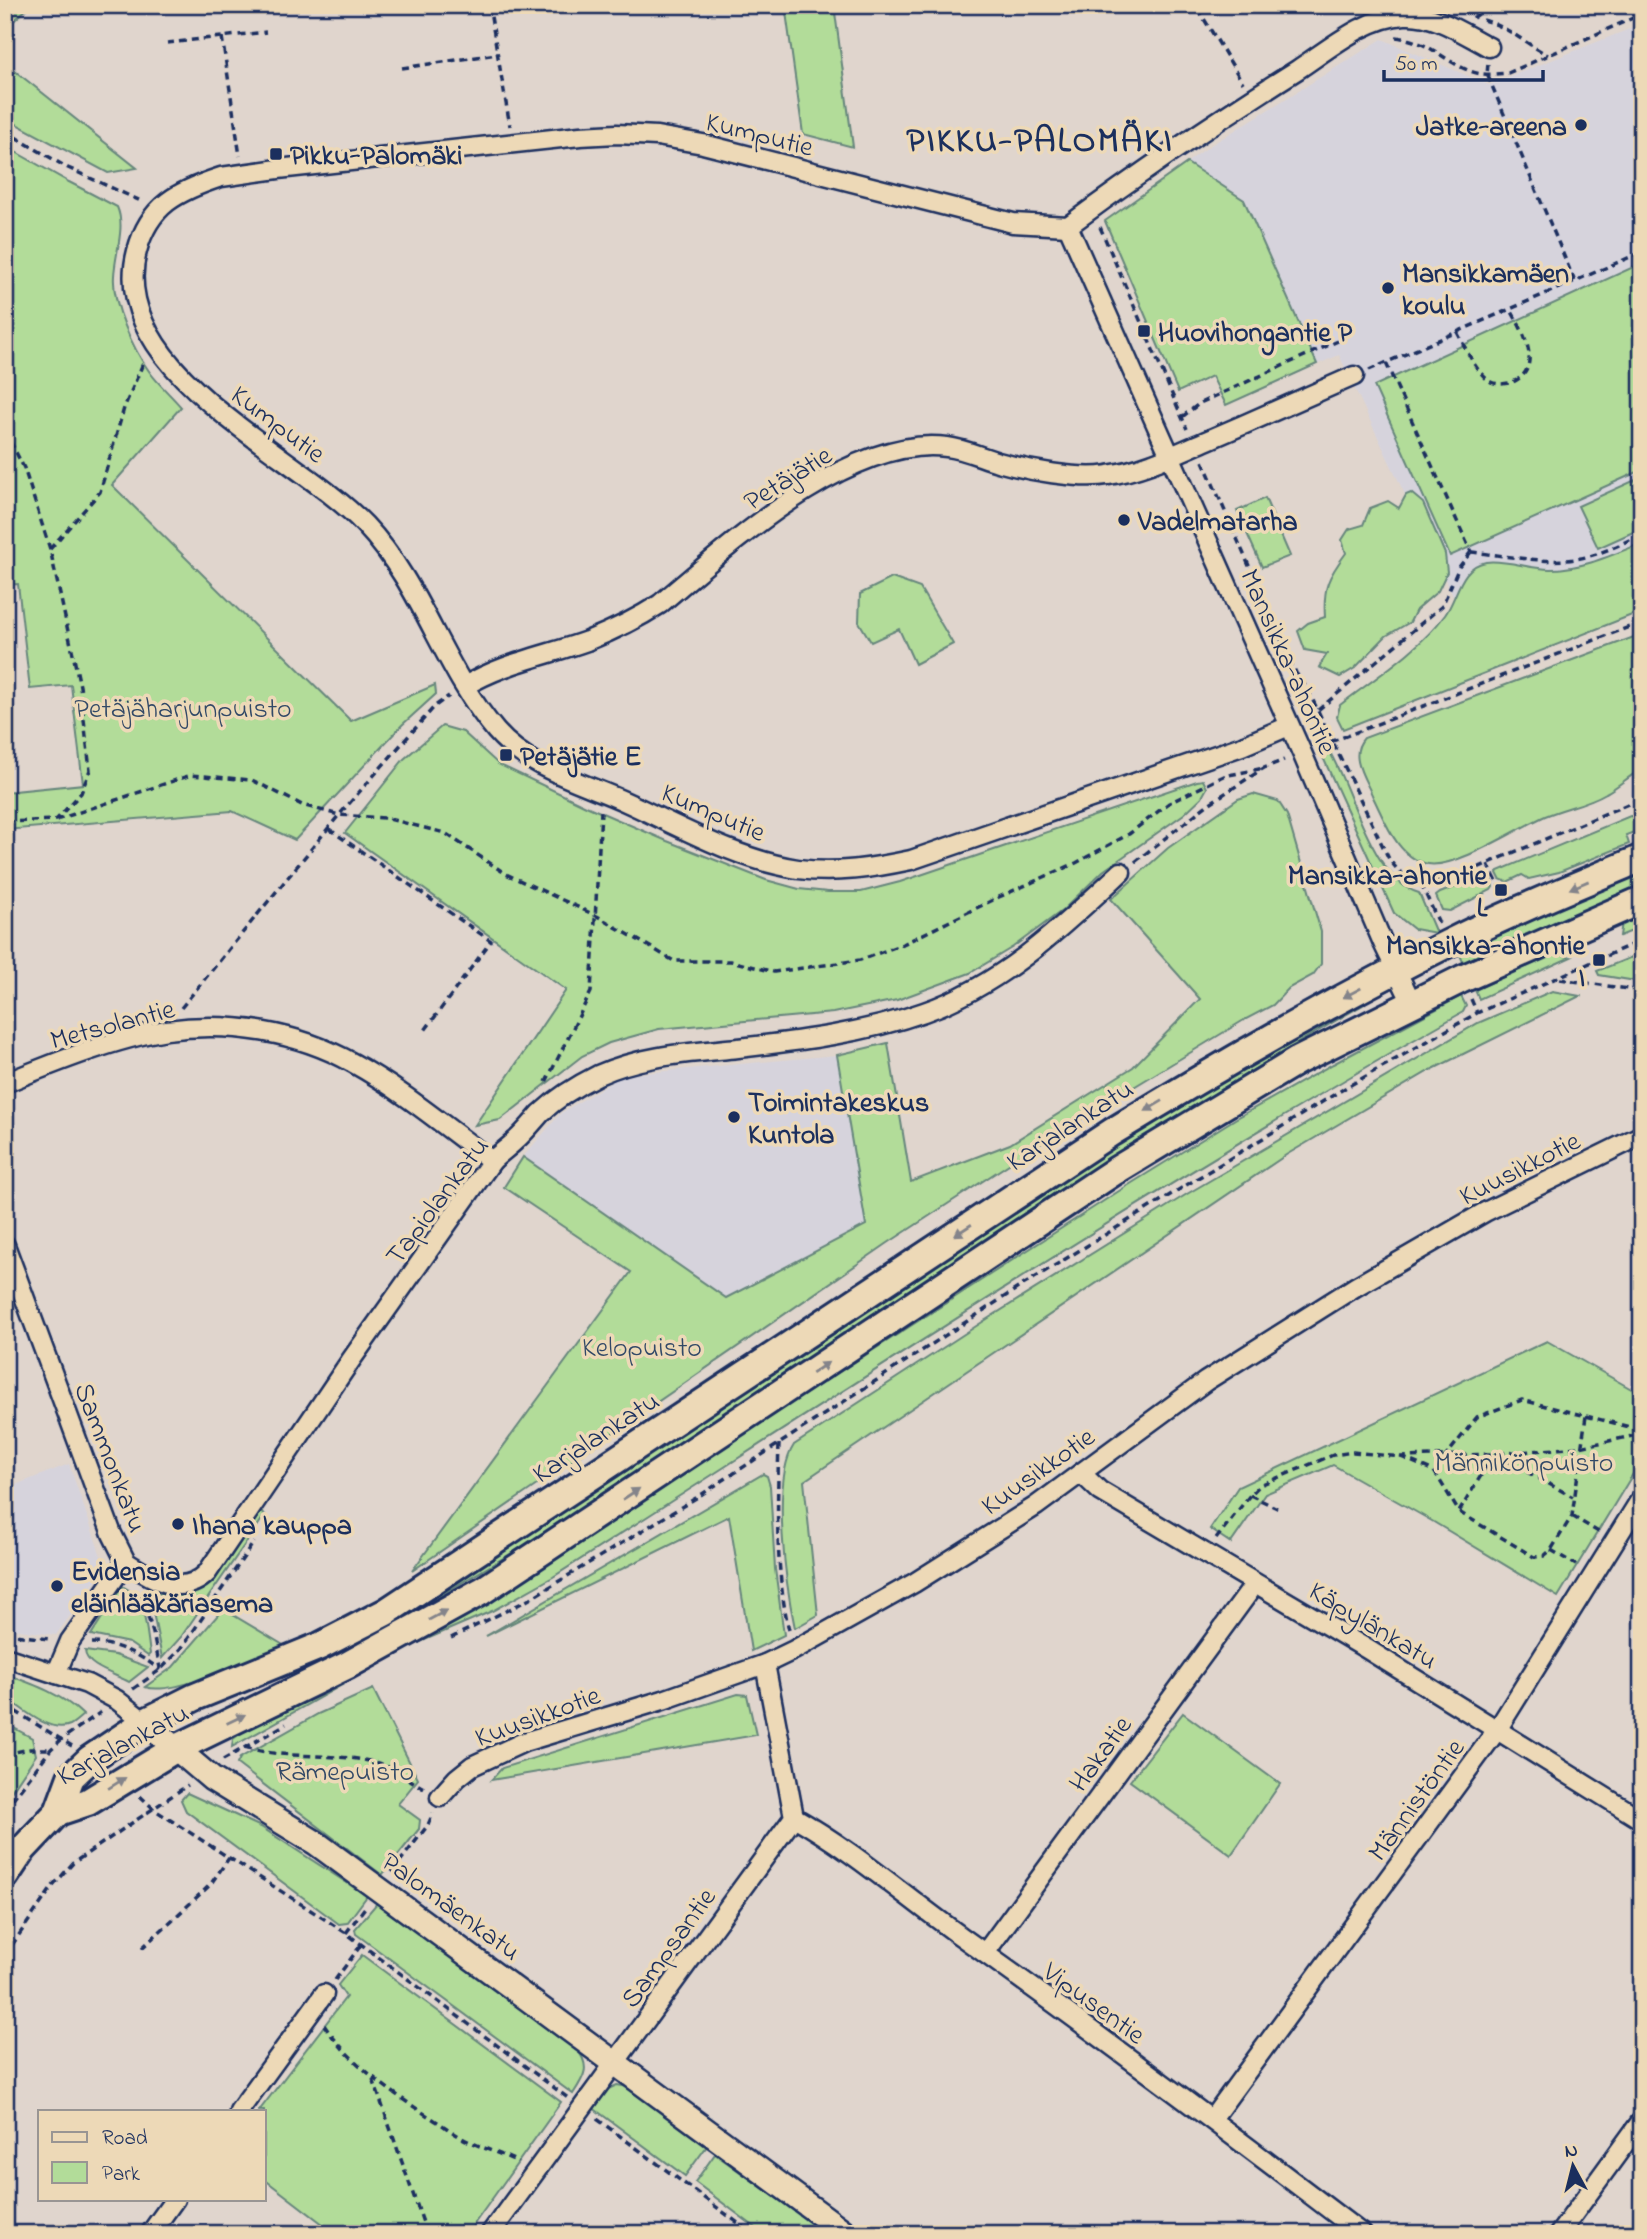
<svg xmlns="http://www.w3.org/2000/svg" width="1647" height="2239" font-family="'Indie Flower',sans-serif">
<style>
.built{fill:#d6d3dc}
.green{fill:#b2dc99;stroke:#66867c;stroke-width:2}
.lines{fill:none;stroke-linecap:round;stroke-linejoin:round}
.minor-casing{stroke:#1b2f5e;stroke-width:23}
.tertiary-casing{stroke:#1b2f5e;stroke-width:28}
.secondary-casing{stroke:#1b2f5e;stroke-width:32}
.path{stroke:#1b2f5e;stroke-width:3.5;stroke-dasharray:7 5;stroke-linecap:butt}
.minor{stroke:#edd9b7;stroke-width:18}
.tertiary{stroke:#edd9b7;stroke-width:23}
.secondary{stroke:#edd9b7;stroke-width:26}
.oneway{fill:#84848a}
.poi-dot{fill:#1b2f5e;stroke:#edd9b7;stroke-width:2.5}
.labels{text-anchor:middle;stroke-width:7;stroke-linejoin:round;paint-order:stroke}
.poi-label{font-size:28px;font-weight:bold;fill:#1b2f5e;stroke:#edd9b7;text-anchor:start}
.street-label{font-size:28px;fill:#1b2f5e;stroke:#edd9b7}
.park-label{font-size:28px;fill:#324967;stroke:#edd9b7}
.district-label{font-size:35px;font-weight:bold;letter-spacing:2px;fill:#1b2f5e;stroke:#edd9b7}
</style>
<rect width="100%" height="100%" fill="#e0d5cd"/>
<filter id="ink" filterUnits="userSpaceOnUse"><feTurbulence type="fractalNoise" baseFrequency=".0143" numOctaves="2"/><feDisplacementMap in="SourceGraphic" scale="14" xChannelSelector="R" yChannelSelector="G"/><feConvolveMatrix kernelMatrix="1 2 1 2 8 2 1 2 1" color-interpolation-filters="sRGB"/></filter>
<g filter="url(#ink)">
<g class="built">
<path d="M1642,24V608L1487,668L1339,355L1226,405L1212,376L1178,392L1105,221L1211,145L1382,39L1489,85Z"/>
<path d="M837,1055L866,1226L726,1298L523,1157L561,1113L618,1078L634,1074Z"/>
<path d="M69,1464L101,1556V1573L56,1635L5,1628V1489Z"/>
</g>
<g class="green">
<path d="M5,5H31L5,29Z"/>
<path d="M785,5H834L853,147L803,134Z"/>
<path d="M5,63L137,168L108,173L5,118Z"/>
<path d="M5,146L69,182L117,207C126,227 115,253 114,276C112,303 133,349 149,371C158,384 171,395 181,407L112,485L351,721L435,685L436,694L402,725L295,840L232,811L5,830V792L83,784L71,685L30,689L18,584L5,585Z"/>
<path d="M1187,163L1244,200L1317,364L1226,405L1212,376L1178,392L1105,221Z"/>
<path d="M1642,263V470L1450,556L1374,386Z"/>
<path d="M1642,477V528L1598,548L1578,506Z"/>
<path d="M1411,493L1423,503L1445,554L1447,572L1438,591L1416,610L1410,622L1386,636L1355,668L1340,677L1319,667L1327,654L1305,650L1298,631L1308,623L1325,617C1323,587 1328,577 1346,553L1342,540L1349,529L1363,525L1370,508L1388,501L1399,508L1406,495Z"/>
<path d="M1265,498L1290,556L1262,567L1237,511Z"/>
<path d="M1642,543V611L1343,729L1337,717L1340,705C1375,678 1418,651 1445,615C1458,597 1460,566 1486,562C1503,559 1531,569 1550,569C1583,569 1612,555 1642,543Z"/>
<path d="M892,578L920,588L953,644L915,664L899,629L871,642L859,622L860,594Z"/>
<path d="M1642,634V769C1629,776 1619,786 1606,793C1586,805 1562,808 1541,818C1515,830 1455,869 1428,864C1398,859 1385,821 1373,797C1365,778 1348,756 1364,738Z"/>
<path d="M442,726L463,732L498,764L586,806L667,841L766,880L799,889L828,892H861L900,882L1197,781L1203,780L1207,788L1202,797L1184,814L1103,871L1063,910L1013,947L970,973L897,1000L833,1013L659,1029L609,1043L582,1056L500,1120L475,1125L566,990L345,833L404,759Z"/>
<path d="M1328,749C1353,790 1371,879 1419,893L1436,933L1414,929L1394,913L1321,753Z"/>
<path d="M1253,794L1278,801L1287,815L1321,932V964L1313,975L1289,988L1273,1005L1244,1020L1035,1147L888,1243L412,1571L631,1272L504,1187L523,1157L726,1298L866,1225L837,1055L888,1043L911,1182L1010,1144L1133,1067L1200,999L1111,899L1168,848L1238,799Z"/>
<path d="M1630,816L1642,818V829L1626,835L1629,844L1559,872L1529,879L1522,875L1507,882L1500,879L1497,873L1498,871Z"/>
<path d="M1642,870V886L1465,966L1459,953Z"/>
<path d="M1486,875L1490,876L1493,887L1491,890L1450,911L1442,910L1436,896L1440,893Z"/>
<path d="M1642,913V927L1620,936L1622,922Z"/>
<path d="M1554,953L1571,957L1479,999L1475,990Z"/>
<path d="M1642,953V982L1599,975L1597,971Z"/>
<path d="M1552,991L1580,996L1429,1071L1286,1155L804,1481L818,1615L795,1628C786,1587 771,1480 794,1445L984,1321L1187,1194L1478,1023Z"/>
<path d="M1461,996L1466,1006L1463,1012C1152,1187 854,1385 553,1577L492,1611L413,1645L232,1747L233,1739L244,1731L472,1611L521,1581L759,1424L1119,1191L1235,1119L1333,1064Z"/>
<path d="M1369,999L1363,1005C1236,1077 1114,1158 991,1238C835,1340 679,1443 524,1546L388,1626L386,1624L1103,1153L1267,1053Z"/>
<path d="M1547,1341L1642,1395V1459L1558,1597L1432,1521L1333,1465L1265,1494L1231,1543L1210,1529L1238,1487Z"/>
<path d="M763,1474L767,1476L770,1486L775,1569L784,1635L751,1651L729,1516L486,1636Z"/>
<path d="M260,1511L265,1515L181,1637L162,1658L149,1592C168,1596 184,1598 202,1589C212,1585 251,1524 260,1511Z"/>
<path d="M122,1586C147,1598 146,1629 150,1654L148,1656L129,1643L91,1635Z"/>
<path d="M223,1609L285,1646C255,1658 174,1697 145,1687L173,1667Z"/>
<path d="M85,1651L115,1655L148,1667L129,1682C115,1674 86,1667 85,1651Z"/>
<path d="M5,1674C33,1684 62,1694 83,1715C79,1718 74,1723 70,1725C49,1734 22,1708 5,1697Z"/>
<path d="M373,1689L418,1779L398,1804L420,1820L419,1829L382,1875L237,1764L240,1758L318,1714Z"/>
<path d="M738,1694L747,1695L756,1735L491,1780L502,1768Z"/>
<path d="M1183,1713L1280,1784L1231,1855L1130,1781Z"/>
<path d="M5,1723L32,1738L36,1755L5,1801Z"/>
<path d="M187,1793L261,1827L367,1896L347,1923L339,1924L186,1811L181,1800Z"/>
<path d="M377,1903L576,2048C591,2066 585,2076 573,2094L356,1934L355,1929Z"/>
<path d="M362,1955L561,2102L467,2234H336L264,2179V2111H259L346,1997L338,1985Z"/>
<path d="M617,2085L629,2087L707,2146L685,2176L593,2108L606,2090Z"/>
<path d="M715,2154L827,2234H764L695,2182Z"/>
</g>
<g class="lines">
<defs>
<g id="minor">
<path d="M1068,226L1013,223L703,144L657,136L617,134L580,136L278,169L221,177C178,191 149,205 137,251C105,371 298,454 365,525C422,585 443,669 496,731C529,769 582,782 626,802C681,827 738,860 798,869C837,874 873,868 911,860L1242,746L1289,726"/>
<path d="M1068,226L1302,753L1383,943L1412,1003"/>
<path d="M1068,226C1142,171 1219,119 1297,70C1329,49 1366,17 1405,15C1434,13 1464,34 1489,47"/>
<path d="M465,686C503,663 545,656 587,641C612,631 637,619 660,604C729,546 850,434 947,447C964,449 981,457 998,462C1027,470 1079,480 1108,475C1143,470 1175,454 1208,440C1257,419 1306,397 1354,376"/>
<path d="M5,1083C54,1063 116,1038 167,1030C229,1021 298,1032 353,1063C402,1090 447,1128 492,1161"/>
<path d="M5,1245L112,1534L126,1562L70,1641L56,1674"/>
<path d="M1081,1473L1100,1491L1367,1649L1642,1820"/>
<path d="M126,1562C151,1577 181,1599 207,1573L351,1360L492,1161C500,1153 508,1148 516,1140C525,1132 533,1122 541,1113C558,1097 578,1085 598,1075C642,1055 690,1053 738,1048C800,1041 865,1033 924,1012C1002,985 1062,927 1121,872"/>
<path d="M5,1657L87,1684L117,1700L145,1722"/>
<path d="M440,1797L457,1778L472,1766L524,1742L663,1700L765,1664L794,1650L914,1583L1036,1506L1206,1381L1355,1287L1485,1212L1642,1135"/>
<path d="M794,1817C854,1851 906,1897 962,1937C1097,2033 1230,2133 1362,2234"/>
<path d="M985,1953L1255,1584"/>
<path d="M239,2111L324,1994"/>
<path d="M1212,2119L1497,1730L1642,1497"/>
<path d="M150,2234L175,2199"/>
<path d="M490,2234L794,1817L765,1664"/>
<path d="M1559,2234L1642,2120"/>
</g>
<path id="tertiary" d="M145,1722L212,1779L316,1843L847,2234"/>
<g id="secondary">
<path d="M58,1812L88,1802L175,1749L348,1665L482,1591L1115,1171L1297,1061L1462,979L1642,900"/>
<path d="M5,1876L23,1849L58,1812L71,1777L90,1759L145,1722L195,1697L320,1646L386,1612L1112,1132C1221,1065 1332,1001 1447,944C1510,912 1576,886 1642,858"/>
</g>
</defs>
<use href="#minor" class="minor-casing"/>
<use href="#tertiary" class="tertiary-casing"/>
<use href="#secondary" class="secondary-casing"/>
<g class="path">
<path d="M489,5L510,126"/>
<path d="M1198,9L1243,83"/>
<path d="M1473,18L1491,5"/>
<path d="M1483,20C1509,27 1524,43 1548,55"/>
<path d="M222,37L240,156"/>
<path d="M1396,37C1432,42 1440,59 1470,71C1482,76 1496,74 1508,73L1642,14"/>
<path d="M167,43L266,32"/>
<path d="M1488,64L1487,74L1575,282"/>
<path d="M402,68L497,54"/>
<path d="M5,131L68,168L143,202"/>
<path d="M1100,227L1187,429"/>
<path d="M1457,332C1466,348 1475,372 1491,382C1498,385 1506,384 1513,382C1544,368 1523,331 1511,310"/>
<path d="M1386,363L1471,552"/>
<path d="M1369,370L1642,252"/>
<path d="M1182,417L1200,403L1338,341"/>
<path d="M5,431L24,468L50,549L80,686L90,770L81,793L56,820L5,822"/>
<path d="M1203,461L1296,673L1307,688L1389,859C1412,891 1430,884 1463,874L1642,798"/>
<path d="M50,549L100,492L124,408L144,361"/>
<path d="M1471,552C1503,555 1544,564 1575,559C1598,556 1621,544 1642,534"/>
<path d="M1318,710L1442,606L1459,567L1471,552"/>
<path d="M1320,746L1642,622"/>
<path d="M56,820L191,775L252,780L302,805L339,815L385,818L445,833L506,874L597,916L674,961H731L774,972L860,960L903,944L999,897L1076,863L1129,834L1169,803L1224,776L1264,768"/>
<path d="M329,829L491,941L423,1033"/>
<path d="M1135,862L1207,805L1264,768L1284,760"/>
<path d="M1488,864L1501,890"/>
<path d="M1421,884L1439,923"/>
<path d="M1560,979L1642,991"/>
<path d="M1471,999L1477,1013"/>
<path d="M181,1008L339,815L435,706L449,696"/>
<path d="M546,1082L591,992L601,811"/>
<path d="M1586,1416L1642,1430"/>
<path d="M779,1444C777,1506 775,1570 789,1630"/>
<path d="M1401,1457L1434,1471L1459,1512L1534,1557L1544,1556L1551,1550L1572,1516L1586,1416L1522,1400L1477,1417L1434,1471"/>
<path d="M1250,1495L1277,1508"/>
<path d="M1459,1512L1494,1454L1580,1447L1642,1434"/>
<path d="M1572,1516L1600,1533"/>
<path d="M1216,1539L1250,1495L1260,1485L1333,1455L1353,1452L1401,1457L1494,1454L1573,1497"/>
<path d="M1551,1550L1576,1565"/>
<path d="M141,1594L153,1633L160,1668"/>
<path d="M5,1634L49,1639"/>
<path d="M451,1638L528,1600L696,1498L1018,1288L1345,1088L1477,1013L1642,940"/>
<path d="M92,1643C117,1643 141,1655 160,1670"/>
<path d="M133,1689L160,1670L181,1649L254,1542"/>
<path d="M5,1705L72,1746"/>
<path d="M245,1747C289,1761 337,1751 381,1764C396,1769 410,1781 424,1788"/>
<path d="M5,1754L30,1749H51"/>
<path d="M223,1760L286,1724"/>
<path d="M140,1796L155,1810L346,1933L568,2098"/>
<path d="M5,1809L51,1749L62,1739L101,1712"/>
<path d="M392,1872L428,1825L433,1813"/>
<path d="M346,1933L366,1906"/>
<path d="M142,1948L210,1885L229,1858"/>
<path d="M5,1955L53,1886L73,1863L188,1785"/>
<path d="M335,1980L361,1945"/>
<path d="M324,2025C352,2066 395,2095 436,2121C446,2127 457,2136 468,2141C485,2149 502,2154 518,2162"/>
<path d="M373,2079L427,2234"/>
<path d="M597,2119L753,2234"/>
</g>
<use href="#minor" class="minor"/>
<use href="#tertiary" class="tertiary"/>
<use href="#secondary" class="secondary"/>
</g>
<defs><path id="oneway-solid" d="M-6-.8H1V-3.2L6.5 0L1 3.2V.8H-6Z" transform="scale(1.75)"/></defs>
<g class="oneway">
<use href="#oneway-solid" transform="translate(1579 885) rotate(157)"/>
<use href="#oneway-solid" transform="translate(1352 993) rotate(152)"/>
<use href="#oneway-solid" transform="translate(1154 1106) rotate(149)"/>
<use href="#oneway-solid" transform="translate(963 1230) rotate(147)"/>
<use href="#oneway-solid" transform="translate(820 1368) rotate(-34)"/>
<use href="#oneway-solid" transform="translate(631 1494) rotate(-33)"/>
<use href="#oneway-solid" transform="translate(438 1615) rotate(-29)"/>
<use href="#oneway-solid" transform="translate(236 1719) rotate(-26)"/>
<use href="#oneway-solid" transform="translate(117 1783) rotate(-32)"/>
</g>
</g>
<g class="poi-dot">
<circle cx="1581" cy="125" r="7"/>
<rect x="269" y="147" width="14" height="14" rx="3.5"/>
<circle cx="1388" cy="288" r="7"/>
<rect x="1137" y="324" width="14" height="14" rx="3.5"/>
<circle cx="1124" cy="520" r="7"/>
<rect x="499" y="748" width="14" height="14" rx="3.5"/>
<rect x="1494" y="883" width="14" height="14" rx="3.5"/>
<rect x="1592" y="953" width="14" height="14" rx="3.5"/>
<circle cx="734" cy="1117" r="7"/>
<circle cx="178" cy="1524" r="7"/>
<circle cx="57" cy="1586" r="7"/>
</g>
<g class="labels">
<g class="poi-label">
<text x="1567" y="135" text-anchor="end">Jatke-areena</text>
<text x="290" y="164">Pikku-Palomäki</text>
<text x="1402" y="282">Mansikkamäen<tspan x="1402" dy="32">koulu</tspan></text>
<text x="1158" y="341">Huovihongantie P</text>
<text x="1138" y="530">Vadelmatarha</text>
<text x="520" y="765">Petäjätie E</text>
<text x="1487" y="884" text-anchor="end">Mansikka-ahontie<tspan x="1487" dy="32">L</tspan></text>
<text x="1585" y="954" text-anchor="end">Mansikka-ahontie<tspan x="1585" dy="32">I</tspan></text>
<text x="748" y="1111">Toimintakeskus<tspan x="748" dy="32">Kuntola</tspan></text>
<text x="192" y="1534">Ihana kauppa</text>
<text x="71" y="1580">Evidensia<tspan x="71" dy="32">eläinlääkäriasema</tspan></text>
</g>
<g class="street-label">
<text transform="translate(760 133) rotate(14)" y="10">Kumputie</text>
<text transform="translate(279 423) rotate(37)" y="10">Kumputie</text>
<text transform="translate(787 477) rotate(-32)" y="10">Petäjätie</text>
<text transform="translate(1290 661) rotate(66)" y="10">Mansikka-ahontie</text>
<text transform="translate(714 811) rotate(23)" y="10">Kumputie</text>
<text transform="translate(112 1023) rotate(-15)" y="10">Metsolantie</text>
<text transform="translate(1069 1124) rotate(-33)" y="10">Karjalankatu</text>
<text transform="translate(1519 1167) rotate(-27)" y="10">Kuusikkotie</text>
<text transform="translate(436 1200) rotate(-53)" y="10">Tapiolankatu</text>
<text transform="translate(595 1436) rotate(-33)" y="10">Karjalankatu</text>
<text transform="translate(112 1457) rotate(69)" y="10">Sammonkatu</text>
<text transform="translate(1037 1470) rotate(-35)" y="10">Kuusikkotie</text>
<text transform="translate(1374 1624) rotate(31)" y="10">Käpylänkatu</text>
<text transform="translate(537 1715) rotate(-20)" y="10">Kuusikkotie</text>
<text transform="translate(122 1743) rotate(-28)" y="10">Karjalankatu</text>
<text transform="translate(1099 1753) rotate(-54)" y="10">Hakatie</text>
<text transform="translate(1415 1799) rotate(-54)" y="10">Männistöntie</text>
<text transform="translate(452 1905) rotate(36)" y="10">Palomäenkatu</text>
<text transform="translate(667 1947) rotate(-54)" y="10">Sampsantie</text>
<text transform="translate(1095 2002) rotate(36)" y="10">Vipusentie</text>
</g>
<g class="park-label">
<text x="183" y="717">Petäjäharjunpuisto</text>
<text x="642" y="1356">Kelopuisto</text>
<text x="1524" y="1471">Männikönpuisto</text>
<text x="345" y="1780">Rämepuisto</text>
</g>
<g class="district-label">
<text x="1040" y="151">PIKKU-PALOMÄKI</text>
</g>
</g>
<rect width="1647" height="2239" fill="none" stroke="#edd9b7" stroke-width="28"/>
<rect x="14" y="14" width="1619" height="2211" fill="none" stroke="#1b2f5e" stroke-width="2.5" filter="url(#ink)"/>
<rect x="38" y="2110" width="228" height="91" fill="#edd9b7" stroke="#999593" stroke-width="2"/>
<rect x="52" y="2132" width="35" height="10" fill="#edd9b7" stroke="#999593" stroke-width="2"/>
<text x="102" y="2144" font-size="21" fill="#1b2f5e">Road</text>
<rect x="52" y="2162" width="35" height="21" fill="#b2dc99" stroke="#999593" stroke-width="2"/>
<text x="102" y="2180" font-size="21" fill="#1b2f5e">Park</text>
<g transform="translate(1573 2166) rotate(353)" stroke="#edd9b7" stroke-width="5" paint-order="stroke">
<path d="M0-5L12 26L0 18L-12 26Z" fill="#1b2f5e"/>
<text y="-10" font-size="19" font-weight="bold" text-anchor="middle" fill="#1b2f5e">N</text>
</g>
<path d="M1384 70v10h159v-10" fill="none" stroke="#1b2f5e" stroke-width="3.5"/>
<text x="1395" y="70" font-size="21" fill="#1b2f5e" stroke="#edd9b7" stroke-width="5" paint-order="stroke">50 m</text>
</svg>
